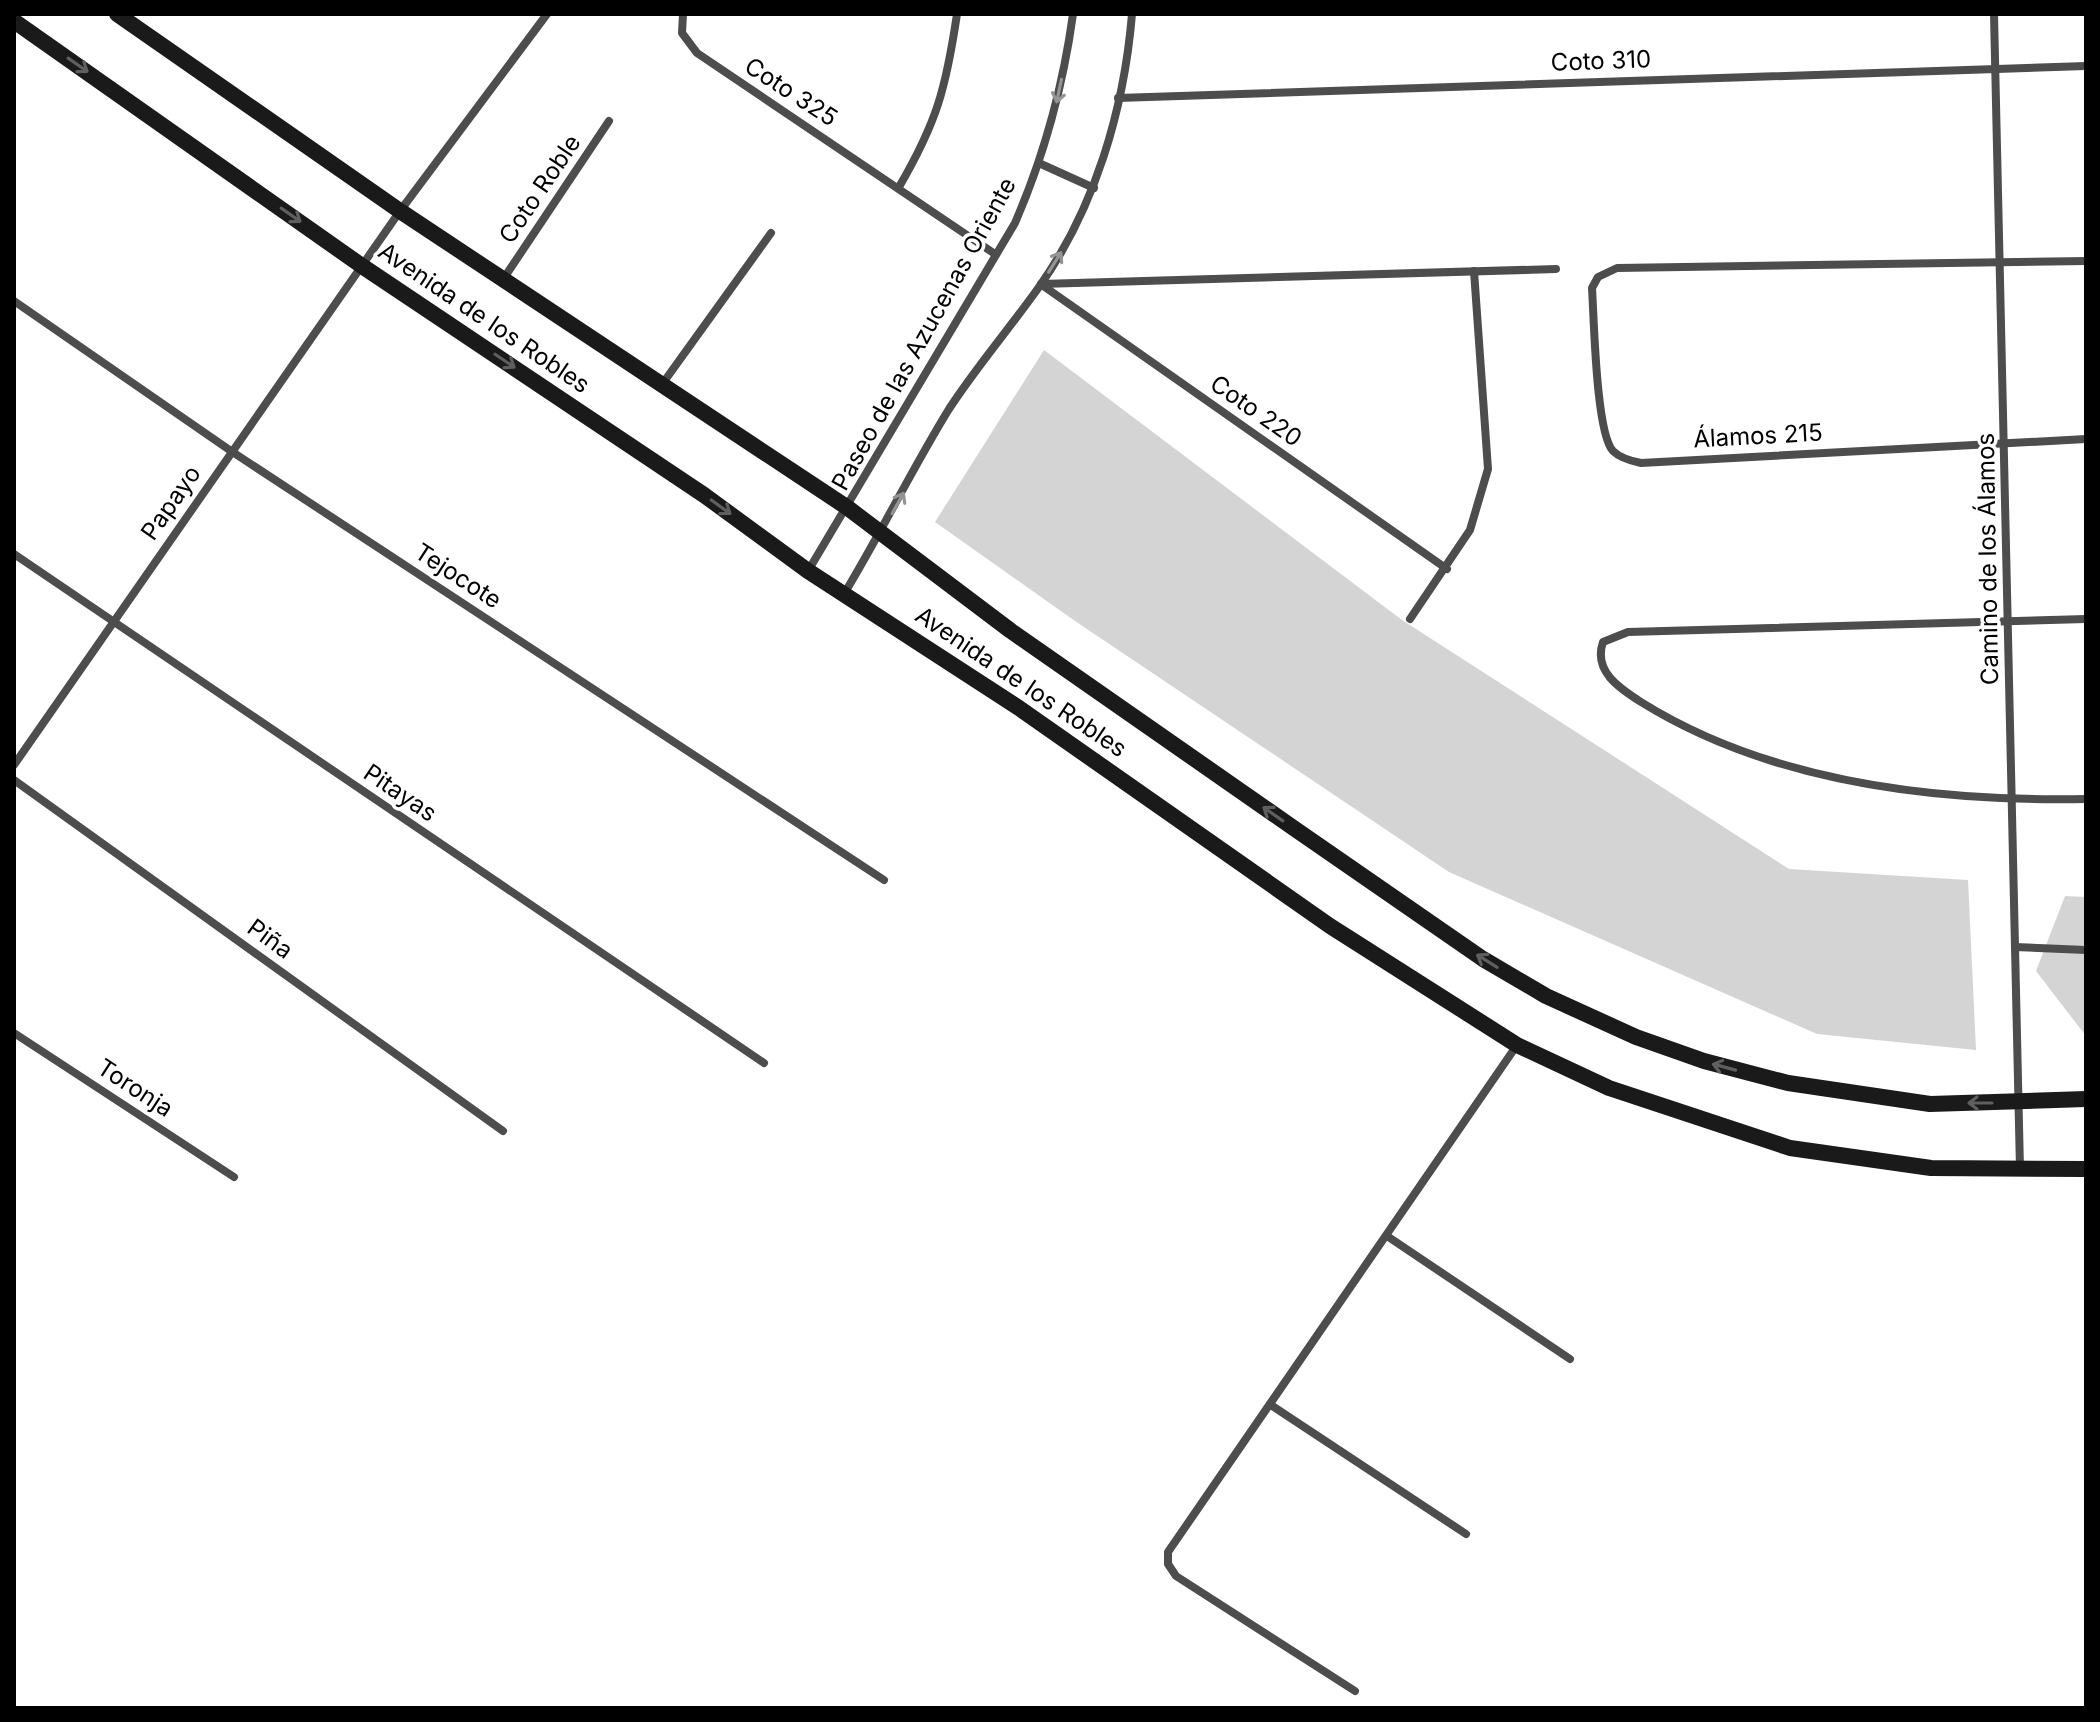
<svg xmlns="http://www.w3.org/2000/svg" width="2100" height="1722" font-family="Inter,sans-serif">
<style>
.green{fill:#d4d4d4}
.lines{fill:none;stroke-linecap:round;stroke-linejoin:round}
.street{stroke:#4d4d4d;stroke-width:8}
.secondary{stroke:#1a1a1a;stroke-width:16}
.oneway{stroke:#5f5f5f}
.oneway2{stroke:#949494}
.labels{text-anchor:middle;stroke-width:7;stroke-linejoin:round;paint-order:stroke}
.street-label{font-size:24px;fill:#000;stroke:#fff}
</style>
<rect width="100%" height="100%" fill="#fff"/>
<g class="green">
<path d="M1044,350L1402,620L1789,869L1968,880L1976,1050L1817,1034L1449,872L1075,621L935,522Z"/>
<path d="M2065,896L2086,897V1036L2036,971Z"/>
</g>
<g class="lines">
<g class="street">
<path d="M683,14L682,33L697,53L995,254"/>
<path d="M1994,14L2020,1169"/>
<path d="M1118,98L2086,66"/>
<path d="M1041,164L1094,188"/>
<path d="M899,187C937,122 946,88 957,14"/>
<path d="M2086,261L1617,268L1598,277L1592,288C1594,318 1596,433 1613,451C1620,458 1631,461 1641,463L2086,439"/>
<path d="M504,278L609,121"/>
<path d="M1041,284L1556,269"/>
<path d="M1042,285L1447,569"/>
<path d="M14,301L231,451L884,880"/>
<path d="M663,383L771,233"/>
<path d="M14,554L764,1063"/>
<path d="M808,571L1015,223C1044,156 1063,87 1073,14"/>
<path d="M844,594C881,533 912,469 949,409C977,366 1010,328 1039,287C1095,208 1124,110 1132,14"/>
<path d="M1410,619L1470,530L1488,469L1474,271"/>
<path d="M2086,619L1628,632L1603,642C1593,671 1619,688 1641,702C1771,783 1936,802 2086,799"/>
<path d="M14,765L400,211L547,14"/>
<path d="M14,780L503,1131"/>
<path d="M2015,947L2086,950"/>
<path d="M14,1033L234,1177"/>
<path d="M1387,1236L1570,1359"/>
<path d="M1271,1405L1466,1534"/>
<path d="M1355,1691L1176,1576L1168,1564V1552L1517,1045"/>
</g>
<g class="secondary">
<path d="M117,14L400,211L848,508L1011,631L1295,829L1483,959L1546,996L1636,1037L1704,1061L1788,1083L1930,1104L2086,1099"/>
<path d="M14,21L362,266L704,495L808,571L1019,708L1330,926L1517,1045L1609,1088L1790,1148L1931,1168L2086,1169"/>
</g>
</g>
<defs><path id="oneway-shaft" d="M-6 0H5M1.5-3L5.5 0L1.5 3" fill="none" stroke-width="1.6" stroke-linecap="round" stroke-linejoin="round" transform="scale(2)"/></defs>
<g class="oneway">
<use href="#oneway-shaft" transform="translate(78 65) rotate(35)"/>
<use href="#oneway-shaft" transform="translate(291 215) rotate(35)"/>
<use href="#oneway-shaft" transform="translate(505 361) rotate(34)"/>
<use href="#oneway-shaft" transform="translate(721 507) rotate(36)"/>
<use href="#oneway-shaft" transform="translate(1273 814) rotate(-145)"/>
<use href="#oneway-shaft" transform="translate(1487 961) rotate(-148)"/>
<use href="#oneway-shaft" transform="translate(1724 1067) rotate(-165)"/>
<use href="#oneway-shaft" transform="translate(1980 1103) rotate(180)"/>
</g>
<g class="oneway2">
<use href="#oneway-shaft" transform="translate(1059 91) rotate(102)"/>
<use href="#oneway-shaft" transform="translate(1055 262) rotate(-58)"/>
<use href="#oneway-shaft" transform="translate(898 503) rotate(-61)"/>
</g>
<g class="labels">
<g class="street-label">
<text transform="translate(1601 61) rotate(-2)" y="8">Coto 310</text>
<text transform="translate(791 92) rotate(33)" y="8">Coto 325</text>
<text transform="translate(540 189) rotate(-56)" y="8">Coto Roble</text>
<text transform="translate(484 318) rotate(34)" y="8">Avenida de los Robles</text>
<text transform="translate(924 334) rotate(-61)" y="8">Paseo de las Azucenas Oriente</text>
<text transform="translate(1256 411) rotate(35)" y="8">Coto 220</text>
<text transform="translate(1758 436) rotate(-3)" y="8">Álamos 215</text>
<text transform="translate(171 503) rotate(-55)" y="8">Papayo</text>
<text transform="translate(1988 559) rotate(-91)" y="8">Camino de los Álamos</text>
<text transform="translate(458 576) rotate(33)" y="8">Tejocote</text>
<text transform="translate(1021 682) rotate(34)" y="8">Avenida de los Robles</text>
<text transform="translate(400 793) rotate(34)" y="8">Pitayas</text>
<text transform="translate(270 939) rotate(36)" y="8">Piña</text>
<text transform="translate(135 1088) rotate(33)" y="8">Toronja</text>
</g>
</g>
<rect width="2100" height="1722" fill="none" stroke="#000000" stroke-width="32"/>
</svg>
